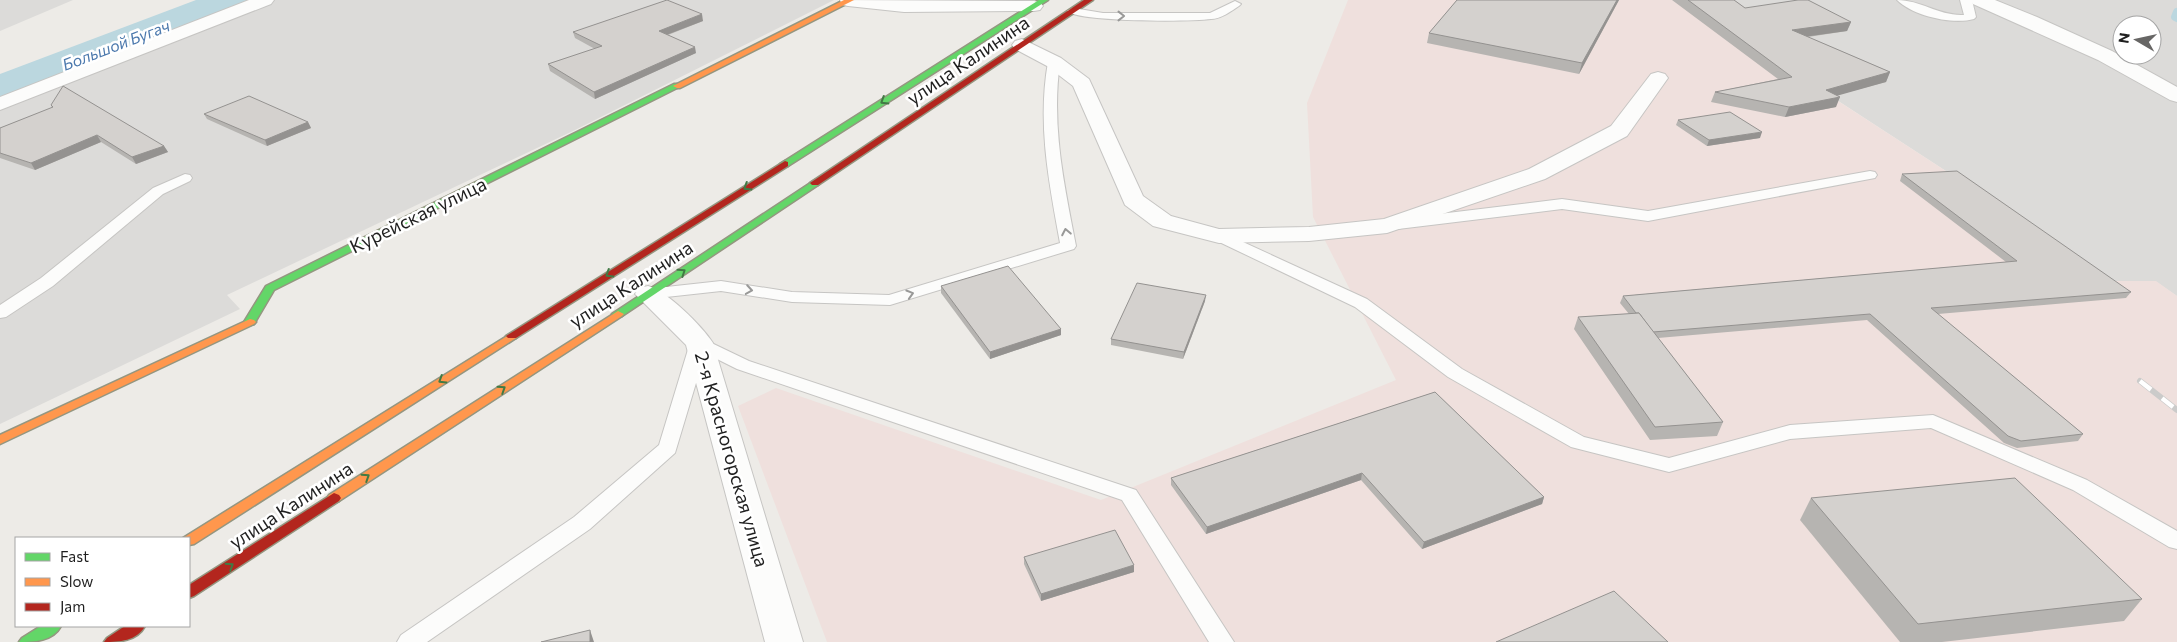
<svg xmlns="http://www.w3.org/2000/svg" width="2177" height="642" font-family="Commissioner,sans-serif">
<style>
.residential{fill:#dcdbd9;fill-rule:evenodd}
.commercial{fill:#efe0dd}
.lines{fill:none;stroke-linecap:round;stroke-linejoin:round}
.stream{stroke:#bbd7df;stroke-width:8}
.river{fill:#bbd7df;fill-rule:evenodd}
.lane-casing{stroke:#c6c5c3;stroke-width:2}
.street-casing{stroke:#c6c5c3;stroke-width:2}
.fast-casing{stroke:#949680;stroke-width:3}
.slow-casing{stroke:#949680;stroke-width:3}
.jam-casing{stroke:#949680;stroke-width:3}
.lane{fill:#fcfcfb;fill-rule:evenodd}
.street{fill:#fcfcfb;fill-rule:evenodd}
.fast{fill:#63d668;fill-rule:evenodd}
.slow{fill:#ff974d;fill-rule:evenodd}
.jam{fill:#b3261e;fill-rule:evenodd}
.rail-casing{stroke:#cbcbca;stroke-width:6}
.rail{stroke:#fff;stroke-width:4.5;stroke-dasharray:14;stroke-linecap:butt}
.wall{fill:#b6b4b1}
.shaded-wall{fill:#949290}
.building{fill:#d4d1ce;stroke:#949290}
.oneway{stroke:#999998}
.oneway2{stroke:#417a44}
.labels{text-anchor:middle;stroke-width:5;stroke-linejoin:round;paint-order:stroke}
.far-water-label{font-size:16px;font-style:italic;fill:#4c79ad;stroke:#fff}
.street-label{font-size:19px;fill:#1f1f1f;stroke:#fff}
</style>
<rect width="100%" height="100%" fill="#edebe7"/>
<g class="residential">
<path d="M0,0H73L0,31Z"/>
<path d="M242,0H834L575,130L227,295L240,309L0,424V96Z"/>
<path d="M1720,0H2177V296L2155,281H2115L1777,61ZM2122,25H2152V55H2122Z"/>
</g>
<path class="commercial" d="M1348,0H1720L1778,62L2115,281H2156L2177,296V642H827L738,406L776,388L1101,500L1396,380L1313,217L1307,103Z"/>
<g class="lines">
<path class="stream" d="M2177,12L2175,17L2177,18"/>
<path class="river" d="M196,0H251L246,8L16,98L0,102V74Z"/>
<defs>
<g id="lane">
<path d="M1897,0C1920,0 1938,15 1961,15H1964L1960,0H1972L1976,17L1974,19C1953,25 1913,16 1897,0Z"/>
<path d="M1235,1L1241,4L1239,6C1231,11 1221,19 1211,19C1191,22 1078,22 1067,11L1073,8L1103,13H1210Z"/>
<path d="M1054,58L1060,62C1051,125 1064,184 1076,246L1074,249L890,305L792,302L721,291L648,299L642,298L640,294L642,290L648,289L721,281L792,292L889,295L1060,243C1049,183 1037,124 1048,62Z"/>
<path d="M1870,171L1875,172L1877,175L1875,178L1648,221L1562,209L1398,229L1392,227L1390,224L1392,221L1398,219L1562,199L1648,211Z"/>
<path d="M185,174L190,175L192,178L190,181L163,194L53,286L6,317L0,318V305L41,278L153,188Z"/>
<path d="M1219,231L1367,299L1462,369L1584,437L1669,458L1790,425L1933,415L2087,480L2177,531V549L2169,547L2073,490L1931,428L1790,439L1669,472L1571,447L1448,377L1355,307L1213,239L1211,236L1213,233Z"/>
<path d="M699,337L749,361L1136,490L1234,642H1209L1122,500L737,369L705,353L675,453L590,529L427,642H397L401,635L574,517L659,445L690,343L693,339Z"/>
</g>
<g id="street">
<path d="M249,0H274L271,4L0,110V97Z"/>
<path d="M840,0L1034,1L1040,2L1043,6L1040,10L1034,11L904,12L848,6L842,5Z"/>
<path d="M1970,0H1995L2037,17L2112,51L2177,87V102L2170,100L2098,60L1973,4Z"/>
<path d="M1022,39L1061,58L1089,79L1143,196L1171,216L1219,229L1309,227L1384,219L1529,169L1611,126L1651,74L1658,72L1665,74L1668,78L1627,136L1545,179L1387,233L1309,241L1219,243L1153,226L1125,205L1073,86L1047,66L1015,49L1012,45L1015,41Z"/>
<path d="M648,286C667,291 702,326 713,343L803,642H765L686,345L635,294L639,288Z"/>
</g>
<g id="fast">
<path d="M1039,0H1048L788,166H782L780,164Z"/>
<path d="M674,84H677L681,86L274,290L254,324L250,325L244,322L266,286Z"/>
<path d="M815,180L820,183L818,185L622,316L618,317L612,314Z"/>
<path d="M41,626H61C53,641 34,642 19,642L22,638Z"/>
</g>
<g id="slow">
<path d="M844,0H854L680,88H677L673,86Z"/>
<path d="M618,311L624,314L622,316L339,501L334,503L329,501L327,498L329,495Z"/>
<path d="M250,319L254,320L256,322L254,324L0,444V435Z"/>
<path d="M512,333L516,334L518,336L516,338L194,544L189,545V538H183Z"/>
</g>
<g id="jam">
<path d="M1084,0H1093L818,185H812L810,183Z"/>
<path d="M785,161L788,162V166L516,338H508L506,336Z"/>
<path d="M334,493L339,495L341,498L339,501L194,596L189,598V585Z"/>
<path d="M125,626H145C137,641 119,642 104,642L107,638Z"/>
</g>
</defs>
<use href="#lane" class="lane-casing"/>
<use href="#street" class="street-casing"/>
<use href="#fast" class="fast-casing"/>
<use href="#slow" class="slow-casing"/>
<use href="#jam" class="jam-casing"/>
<use href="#lane" class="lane"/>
<use href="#street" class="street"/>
<use href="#fast" class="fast"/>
<use href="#slow" class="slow"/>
<use href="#jam" class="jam"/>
<defs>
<path id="rail" d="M2140,381L2177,410"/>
</defs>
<use href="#rail" class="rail-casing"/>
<use href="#rail" class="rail"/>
</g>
<g class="wall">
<path d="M1457,0H1619L1579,74L1427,43L1429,33Z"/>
<path d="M1672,0H1734L1745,8L1851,22L1847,31L1808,37L1890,72L1886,82L1837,95L1836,107L1785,117L1711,102L1715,92L1778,79Z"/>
<path d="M703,21L668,35L696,53L595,99L550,71L548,64L595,49L575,38L573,32Z"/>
<path d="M51,105L164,146L168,152L136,164L101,142L35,170L0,158V128L52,108Z"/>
<path d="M204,114L308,122L311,128L267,146L207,119Z"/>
<path d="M1678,120L1760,138L1707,146L1676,125Z"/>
<path d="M1902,174L2131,292L2126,298L1938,314L2083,434L2078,441L2017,448L2004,443L1867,320L1658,338L1723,422L1717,436L1650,440L1574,329L1578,317L1629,314L1620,303L1623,296L2006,262L1900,181Z"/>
<path d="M941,286L1061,329V335L990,359L941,293Z"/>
<path d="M1205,301L1183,359L1111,345V339Z"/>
<path d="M1435,392L1544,497L1542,504L1422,549L1361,480L1206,534L1171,485V478Z"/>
<path d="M1811,498L2142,599L2124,621L1942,642H1900L1800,520Z"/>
<path d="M1024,557L1134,572L1041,601L1024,564Z"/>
</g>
<g class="shaded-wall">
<path d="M1617,0H1619L1579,74L1582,63Z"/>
<path d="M702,14L703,21L661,37L659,31Z"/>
<path d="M1851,22L1847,31L1789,39L1792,30Z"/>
<path d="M695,47L696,53L595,99L594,92Z"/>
<path d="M1890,72L1886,82L1822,100L1826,90Z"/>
<path d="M1840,97L1836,107L1785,117L1789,107Z"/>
<path d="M308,122L311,128L267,146L265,140Z"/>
<path d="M1762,132L1760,138L1707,146L1709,140Z"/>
<path d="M97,135L101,142L35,170L31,163Z"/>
<path d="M164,146L168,152L136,164L132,157Z"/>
<path d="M1206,295L1205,301L1183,359L1184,352Z"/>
<path d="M1061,329V335L990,359V352Z"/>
<path d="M1362,473L1361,480L1206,534L1207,527Z"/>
<path d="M1544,497L1542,504L1422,549L1424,542Z"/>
<path d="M1134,565V572L1041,601V594Z"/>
<path d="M590,630L594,642H590Z"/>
</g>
<g class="building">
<path d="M667,0L702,14L659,31L695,47L594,92L548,64L602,46L573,32Z"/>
<path d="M1457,0H1617L1582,63L1429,33Z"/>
<path d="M1688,0H1734L1745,8L1798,0H1808L1851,22L1792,30L1890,72L1826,90L1840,97L1789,107L1715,92L1792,77Z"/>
<path d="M63,86L164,146L132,157L97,135L31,163L0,153V128L53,107L51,105Z"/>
<path d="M249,96L308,122L265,140L204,114Z"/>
<path d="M1730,112L1762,132L1709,140L1678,120Z"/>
<path d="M1957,171L2131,292L1931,308L2083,434L2021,441L2008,436L1870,314L1653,332L1639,313H1636L1623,296L2017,261L1902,174Z"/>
<path d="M1008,266L1061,329L990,352L941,286Z"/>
<path d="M1137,283L1206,295L1184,352L1111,339Z"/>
<path d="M1639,313L1723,422L1655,427L1578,317Z"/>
<path d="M1435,392L1544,497L1424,542L1362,473L1207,527L1171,478Z"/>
<path d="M2015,478L2142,599L1918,624L1811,498Z"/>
<path d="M1115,530L1134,565L1041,594L1024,557Z"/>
<path d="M1614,591L1668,642H1496Z"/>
<path d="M590,630V642H541Z"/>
</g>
<defs><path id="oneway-chevron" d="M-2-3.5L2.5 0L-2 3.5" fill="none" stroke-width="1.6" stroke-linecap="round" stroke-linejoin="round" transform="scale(1.25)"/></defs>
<g class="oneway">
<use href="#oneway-chevron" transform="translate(1121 16)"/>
<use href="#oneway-chevron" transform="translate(1066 232) rotate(-101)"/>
<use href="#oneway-chevron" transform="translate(749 290) rotate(9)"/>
<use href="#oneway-chevron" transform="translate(910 294) rotate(-17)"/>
</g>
<g class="oneway2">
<use href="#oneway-chevron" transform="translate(884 101) rotate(148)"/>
<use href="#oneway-chevron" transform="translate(747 187) rotate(148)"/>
<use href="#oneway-chevron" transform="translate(682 272) rotate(-34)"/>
<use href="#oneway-chevron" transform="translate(609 274) rotate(148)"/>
<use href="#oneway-chevron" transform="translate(442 380) rotate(148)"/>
<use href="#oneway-chevron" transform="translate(502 389) rotate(-33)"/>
<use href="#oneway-chevron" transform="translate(366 477) rotate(-33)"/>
<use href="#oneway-chevron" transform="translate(230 566) rotate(-33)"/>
</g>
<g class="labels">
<g class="far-water-label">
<text transform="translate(116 45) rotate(-21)" y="6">Большой Бугач</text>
</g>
<g class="street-label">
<text transform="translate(968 60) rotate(-34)" y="7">улица Калинина</text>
<text transform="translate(418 215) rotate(-26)" y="7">Курейская улица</text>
<text transform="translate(631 284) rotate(-33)" y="7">улица Калинина</text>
<text transform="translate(732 459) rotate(74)" y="7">2-я Красногорская улица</text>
<text transform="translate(291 505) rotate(-33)" y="7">улица Калинина</text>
</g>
</g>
<rect x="15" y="537" width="175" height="90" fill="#ffffff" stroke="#a5a5a5"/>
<rect x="25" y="553" width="25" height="8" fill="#63d668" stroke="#a5a5a5"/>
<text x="60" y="562" font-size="15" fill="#1f1f1f">Fast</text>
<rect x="25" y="578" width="25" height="8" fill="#ff974d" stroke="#a5a5a5"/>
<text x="60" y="587" font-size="15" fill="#1f1f1f">Slow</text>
<rect x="25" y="603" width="25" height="8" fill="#b3261e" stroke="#a5a5a5"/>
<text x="60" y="612" font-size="15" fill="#1f1f1f">Jam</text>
<g transform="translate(2137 40) rotate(279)"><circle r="24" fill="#ffffff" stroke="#a5a5a5"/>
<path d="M0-4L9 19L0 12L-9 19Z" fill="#676665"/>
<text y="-8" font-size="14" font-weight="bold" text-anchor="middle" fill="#1f1f1f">N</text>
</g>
</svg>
